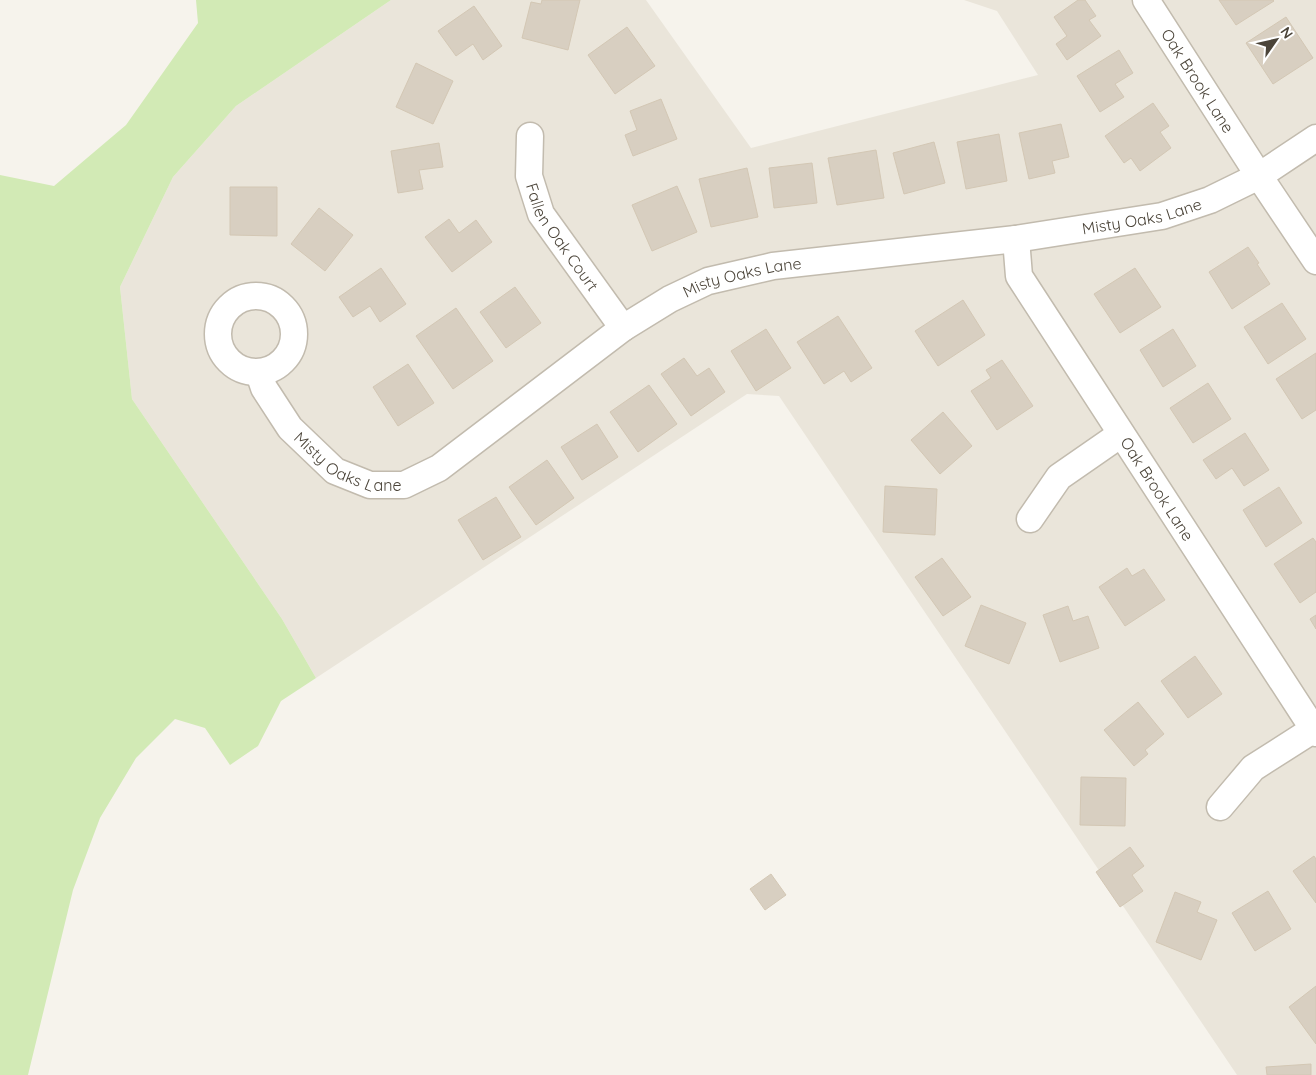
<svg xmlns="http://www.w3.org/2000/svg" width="1316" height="1075" font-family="Quicksand,sans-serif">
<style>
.residential{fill:#eae5da}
.green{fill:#d2eab5}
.building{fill:#d8cfc1;stroke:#d3c7b4}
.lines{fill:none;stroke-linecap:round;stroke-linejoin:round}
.street-casing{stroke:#c2bbae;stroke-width:29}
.street{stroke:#fff;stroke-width:26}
.labels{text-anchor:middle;stroke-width:5;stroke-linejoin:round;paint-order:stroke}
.street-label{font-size:16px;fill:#4b4439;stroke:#fff}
</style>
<rect width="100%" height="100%" fill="#f6f3ec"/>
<path class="residential" d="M391,0H646L751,148L1038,75L997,11L964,0H1316V1075H1237L779,396L747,394L316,678L282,619L132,399L120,287L173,177L236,106Z"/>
<path class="green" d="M196,0H391L236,106L173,177L120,287L132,399L282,619L316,678L281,701L258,746L230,765L205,728L175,719L136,758L100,818L73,890L28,1075H0V175L54,186L126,125L198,23Z"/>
<g class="building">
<path d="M542,0H580L568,50L522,38L531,2L541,4Z"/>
<path d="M1078,0H1085L1096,16L1089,20L1101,36L1067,60L1056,44L1067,36L1054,17Z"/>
<path d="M1219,0H1273L1274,1L1236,25Z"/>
<path d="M474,6L502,46L483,60L473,44L456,56L438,31Z"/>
<path d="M1286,17L1313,58L1273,84L1246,43Z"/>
<path d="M627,27L655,66L615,94L588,55Z"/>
<path d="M1119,50L1133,73L1115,84L1124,97L1100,112L1077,76Z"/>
<path d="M416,63L453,81L433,124L396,107Z"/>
<path d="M661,99L677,139L633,156L625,135L637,130L630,111Z"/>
<path d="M1153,103L1169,126L1160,132L1171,148L1140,171L1131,158L1124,163L1105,136Z"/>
<path d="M1061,124L1069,157L1052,161L1055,173L1029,179L1019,133Z"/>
<path d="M999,134L1007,181L966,189L957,142Z"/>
<path d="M934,142L945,183L904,194L893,153Z"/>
<path d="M439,143L443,167L419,170L423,189L398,193L391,151Z"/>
<path d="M876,150L884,198L837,205L828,158Z"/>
<path d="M812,163L817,203L774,208L769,168Z"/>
<path d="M747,168L758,217L711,227L699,179Z"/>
<path d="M677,186L697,232L652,251L632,205Z"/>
<path d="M230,187H277V236L230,235Z"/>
<path d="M319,208L353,235L325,271L291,244Z"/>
<path d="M449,219L459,233L476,220L492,242L452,272L425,237Z"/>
<path d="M1248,247L1259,263L1257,264L1270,284L1232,309L1209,272Z"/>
<path d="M381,268L406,304L380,322L370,306L353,317L339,297Z"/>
<path d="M1135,268L1161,307L1120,333L1094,294Z"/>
<path d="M515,287L541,323L506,348L480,312Z"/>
<path d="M963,300L985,335L938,366L915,331Z"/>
<path d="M1282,303L1306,339L1268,364L1244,327Z"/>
<path d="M456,308L493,361L453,389L416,336Z"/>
<path d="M838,316L872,368L851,382L844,371L824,384L797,342Z"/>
<path d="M766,329L791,368L756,391L731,351Z"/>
<path d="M1173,329L1196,366L1163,387L1140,350Z"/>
<path d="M1316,353V410L1302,419L1276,379Z"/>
<path d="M684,358L697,376L709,368L725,392L691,416L661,374Z"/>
<path d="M1002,360L1033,406L997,430L971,391L991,378L986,370Z"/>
<path d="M408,364L434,403L398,426L373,387Z"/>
<path d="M1208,383L1231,419L1193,443L1170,408Z"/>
<path d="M649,385L677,424L638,452L610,412Z"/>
<path d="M943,412L972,446L940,474L911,440Z"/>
<path d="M597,424L618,457L582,480L561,447Z"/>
<path d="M1245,433L1269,470L1244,486L1232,468L1216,479L1203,460Z"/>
<path d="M547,460L574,498L536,525L509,487Z"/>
<path d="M885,486L937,489L935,535L883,532Z"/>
<path d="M1279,487L1302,523L1266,547L1243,510Z"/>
<path d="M496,497L521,537L483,560L458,520Z"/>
<path d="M1313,538L1316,542V592L1300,603L1274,564Z"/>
<path d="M942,558L971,597L943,616L915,577Z"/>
<path d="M1127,568L1132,576L1144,569L1165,600L1125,626L1099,587Z"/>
<path d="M981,605L1026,623L1009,664L965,646Z"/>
<path d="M1068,606L1073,621L1088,616L1099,648L1060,662L1043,615Z"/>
<path d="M1316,615V629L1310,619Z"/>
<path d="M1195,656L1222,694L1188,718L1161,681Z"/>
<path d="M1138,702L1164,734L1145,750L1148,754L1134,766L1104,730Z"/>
<path d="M1081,777L1126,778L1125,826L1080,825Z"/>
<path d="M1130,847L1144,866L1132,875L1143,891L1120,907L1096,872Z"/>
<path d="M1314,856L1316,859V903L1293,871Z"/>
<path d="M771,874L786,895L765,910L750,889Z"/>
<path d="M1268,891L1291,929L1255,951L1232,913Z"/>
<path d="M1175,892L1201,902L1197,912L1217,920L1201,960L1156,942Z"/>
<path d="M1316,986V1044L1289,1007Z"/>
<path d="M1311,1064V1075H1267L1266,1067Z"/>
</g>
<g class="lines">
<defs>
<g id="street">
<path id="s1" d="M1146,0L1259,176L1316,261"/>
<path id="s2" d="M530,136L529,176L541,214L623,328"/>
<path id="s3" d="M1016,239L1019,276L1316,733"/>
<circle cx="256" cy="334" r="38"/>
<path id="s4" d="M259,373L264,388L290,428L335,471L370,485H404L439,468L623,328L670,299L708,281L773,266L1016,239L1162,216L1210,200L1259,176L1316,138"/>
<path d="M1030,519L1059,477L1121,434"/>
<path d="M1220,807L1253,768L1314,729"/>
</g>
</defs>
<use href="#street" class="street-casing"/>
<use href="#street" class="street"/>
</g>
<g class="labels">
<g class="street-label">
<text dy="6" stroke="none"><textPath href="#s1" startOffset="96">Oak Brook Lane</textPath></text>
<text dy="6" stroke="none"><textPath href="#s4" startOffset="1004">Misty Oaks Lane</textPath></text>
<text dy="6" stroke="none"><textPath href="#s2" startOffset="110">Fallen Oak Court</textPath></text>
<text dy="6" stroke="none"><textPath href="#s4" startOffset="599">Misty Oaks Lane</textPath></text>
<text dy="6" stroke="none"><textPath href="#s4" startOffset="134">Misty Oaks Lane</textPath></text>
<text dy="6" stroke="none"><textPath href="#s3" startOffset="291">Oak Brook Lane</textPath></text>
</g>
</g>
<g transform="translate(1276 40) rotate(56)" stroke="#ffffff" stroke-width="4" paint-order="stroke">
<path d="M0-4L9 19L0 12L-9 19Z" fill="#4b4439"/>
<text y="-8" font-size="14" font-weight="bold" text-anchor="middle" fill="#4b4439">N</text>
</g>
</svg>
